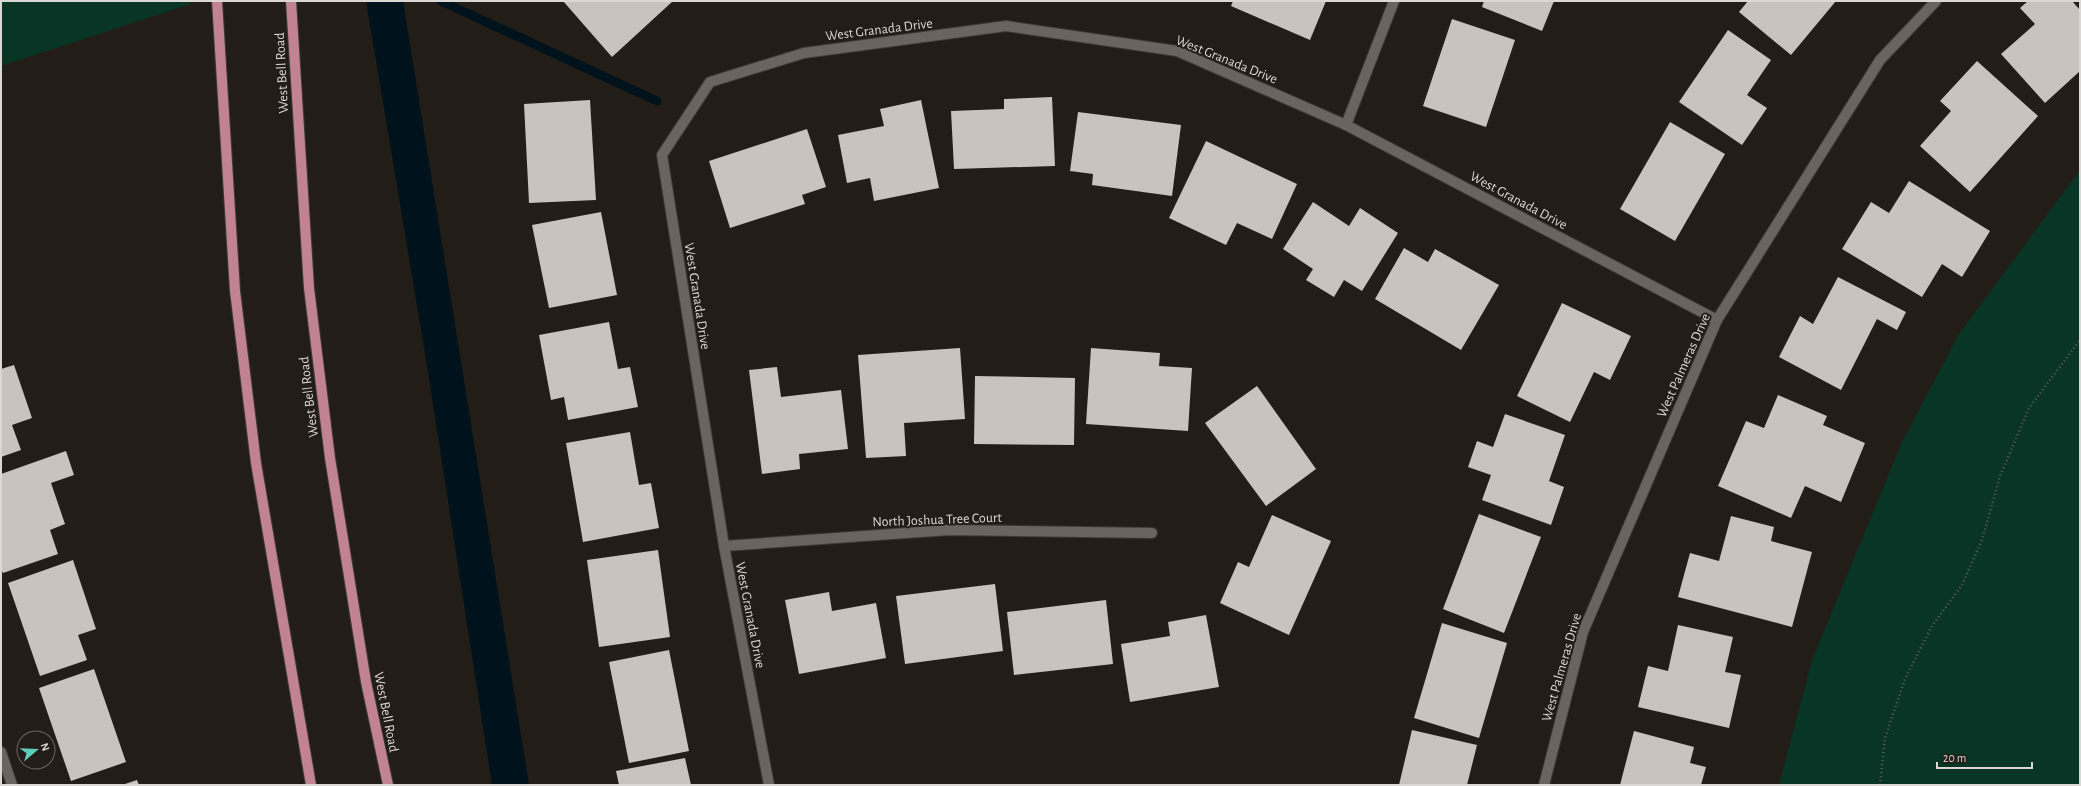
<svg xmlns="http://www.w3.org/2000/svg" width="2081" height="786" font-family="'Alegreya Sans',sans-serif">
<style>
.green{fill:#083525}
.water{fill:#00131c}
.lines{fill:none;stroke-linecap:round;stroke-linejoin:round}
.stream{stroke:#00131c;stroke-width:9}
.building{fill:#cac2bc}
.minor-casing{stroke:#3e3a36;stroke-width:12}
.major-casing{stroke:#3e3a36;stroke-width:12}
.path{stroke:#635d59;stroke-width:2.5;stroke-dasharray:1 3;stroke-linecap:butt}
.minor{stroke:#6a645e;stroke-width:10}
.major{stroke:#c1838f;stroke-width:10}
.labels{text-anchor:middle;stroke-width:4;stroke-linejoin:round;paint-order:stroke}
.street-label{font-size:14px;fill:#dbd7d4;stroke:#231d18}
</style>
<rect width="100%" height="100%" fill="#231d18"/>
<g class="green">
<path d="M1,1H190L191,4L1,66Z"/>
<path d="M2080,170V785H1779L1812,660L1902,442L1959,334Z"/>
</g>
<path class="water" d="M366,1H403L529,785H492L426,359Z"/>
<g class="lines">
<path class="stream" d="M441,1L657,101"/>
</g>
<g class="building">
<path d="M563,1H673L612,57Z"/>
<path d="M1233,1H1326L1310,40L1231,6Z"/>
<path d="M1484,1H1554L1542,31L1482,7Z"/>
<path d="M1748,1H1836L1791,55L1739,12Z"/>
<path d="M2028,1H2072L2080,10V71L2045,103L2001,54L2035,24L2020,8Z"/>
<path d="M1452,19L1515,40L1486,127L1423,106Z"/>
<path d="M1728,30L1771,60L1747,95L1767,108L1742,145L1679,102Z"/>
<path d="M1977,61L2038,116L1970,192L1920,146L1951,111L1940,101Z"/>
<path d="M1052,97L1055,166L954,169L951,111L1004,109V99Z"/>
<path d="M590,100L596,200L529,203L524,104Z"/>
<path d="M921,100L939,188L874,201L870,178L847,183L838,135L884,126L880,109Z"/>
<path d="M1078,112L1181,125L1172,196L1092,185L1093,174L1070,171Z"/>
<path d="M1670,122L1725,154L1675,241L1620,209Z"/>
<path d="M807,129L826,187L802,195L805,204L730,228L709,161Z"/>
<path d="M1206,141L1297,184L1272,239L1237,223L1226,245L1169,218Z"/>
<path d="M1909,181L1990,231L1962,277L1942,264L1922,297L1842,249L1871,202L1889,213Z"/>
<path d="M1313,202L1349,226L1360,208L1398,233L1362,291L1344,280L1334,297L1306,280L1313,269L1283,249Z"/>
<path d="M601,212L617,295L549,308L532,225Z"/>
<path d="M1404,248L1428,262L1435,249L1499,285L1461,350L1375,299Z"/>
<path d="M1838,277L1906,312L1897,330L1877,319L1841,390L1779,357L1800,316L1813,324Z"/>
<path d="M1562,303L1631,336L1610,380L1594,372L1570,422L1517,396Z"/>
<path d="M609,322L618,369L630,367L638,407L568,420L564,397L551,400L539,335Z"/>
<path d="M960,348L965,419L904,423L906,456L866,458L858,355Z"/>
<path d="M1091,348L1160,353L1159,366L1192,368L1188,431L1086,424Z"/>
<path d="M14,365L32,418L12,425L21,450L1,457V369Z"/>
<path d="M777,367L781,397L841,390L848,449L799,454L800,469L762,474L749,370Z"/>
<path d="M975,376L1075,378L1074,445L974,444Z"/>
<path d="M1257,386L1316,469L1266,506L1205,423Z"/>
<path d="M1778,395L1827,416L1823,425L1865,443L1841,502L1805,486L1791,518L1718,486L1746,421L1764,428Z"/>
<path d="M1505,414L1565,435L1549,481L1564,487L1551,525L1482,500L1491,475L1468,467L1477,441L1493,447Z"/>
<path d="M630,432L639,485L651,483L659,528L583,542L566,443Z"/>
<path d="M66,451L74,475L51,483L65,524L50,530L58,554L3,573L1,569V474Z"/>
<path d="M1479,514L1541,537L1504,633L1443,609Z"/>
<path d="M1272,515L1331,541L1289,635L1220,603L1238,562L1249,567Z"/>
<path d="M1731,516L1774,527L1771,541L1812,552L1792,627L1678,597L1690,553L1719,561Z"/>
<path d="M658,550L670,637L599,647L587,560Z"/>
<path d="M73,560L96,629L78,635L87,660L40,676L8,583Z"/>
<path d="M995,584L1003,651L905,664L896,596Z"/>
<path d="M829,592L832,611L876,603L886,658L799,674L785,600Z"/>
<path d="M1106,600L1113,664L1014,675L1007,612Z"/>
<path d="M1206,615L1219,687L1130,702L1121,644L1170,636L1168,622Z"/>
<path d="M1442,623L1507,643L1479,738L1414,718Z"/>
<path d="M1678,625L1733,637L1725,672L1741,675L1729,728L1638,707L1648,666L1668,671Z"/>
<path d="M669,650L689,751L629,763L609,662Z"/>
<path d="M94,669L126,762L71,781L39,688Z"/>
<path d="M1412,730L1477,745L1467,785H1399Z"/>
<path d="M1634,731L1694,747L1690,763L1706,767L1701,785H1620Z"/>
<path d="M685,758L691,785H619L616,771Z"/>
<path d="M137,780L139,785H122Z"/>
</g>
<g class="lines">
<defs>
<g id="minor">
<path d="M1346,125L1394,1"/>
<path d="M724,546L949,530L1152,533"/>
<path d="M1,752L12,785"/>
<path d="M769,785L724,546L662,155L710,82L804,53L1006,26L1177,51L1346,125L1717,320"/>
<path d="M1544,785L1583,632L1717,320L1880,60L1936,1"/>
</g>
<g id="major">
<path d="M217,1L235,291L256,463L311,785"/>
<path d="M291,1L309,288L330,458L366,682L388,785"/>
</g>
</defs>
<use href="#minor" class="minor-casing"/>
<use href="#major" class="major-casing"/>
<path class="path" d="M1880,785L1885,738L1905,679L1932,626L1962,585L1982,540L2000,476L2029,408L2080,340"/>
<use href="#minor" class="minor"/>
<use href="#major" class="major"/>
</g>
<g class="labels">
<g class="street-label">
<text transform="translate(879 29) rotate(-7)" y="5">West Granada Drive</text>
<text transform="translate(1227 59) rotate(22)" y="5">West Granada Drive</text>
<text transform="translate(281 73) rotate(-93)" y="5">West Bell Road</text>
<text transform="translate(1519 200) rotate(28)" y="5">West Granada Drive</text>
<text transform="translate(698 296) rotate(81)" y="5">West Granada Drive</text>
<text transform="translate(1683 365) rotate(-66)" y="5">West Palmeras Drive</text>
<text transform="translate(308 397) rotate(-97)" y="5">West Bell Road</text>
<text transform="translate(937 519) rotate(-2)" y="5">North Joshua Tree Court</text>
<text transform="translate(751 615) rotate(79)" y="5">West Granada Drive</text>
<text transform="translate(1561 667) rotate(-74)" y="5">West Palmeras Drive</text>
<text transform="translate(387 712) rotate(79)" y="5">West Bell Road</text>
</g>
</g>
<rect width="2081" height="786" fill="none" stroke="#dbd7d4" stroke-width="4"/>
<g transform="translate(36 750) rotate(71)"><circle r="19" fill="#231d18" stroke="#6d6763"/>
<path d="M0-3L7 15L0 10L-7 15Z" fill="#5dceb8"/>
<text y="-6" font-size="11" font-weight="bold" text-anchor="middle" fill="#dbd7d4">N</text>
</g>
<path d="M1937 762v6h95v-6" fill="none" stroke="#dbd7d4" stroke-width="2"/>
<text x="1943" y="762" font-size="12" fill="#dbd7d4" stroke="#231d18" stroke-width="3" paint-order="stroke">20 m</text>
</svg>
